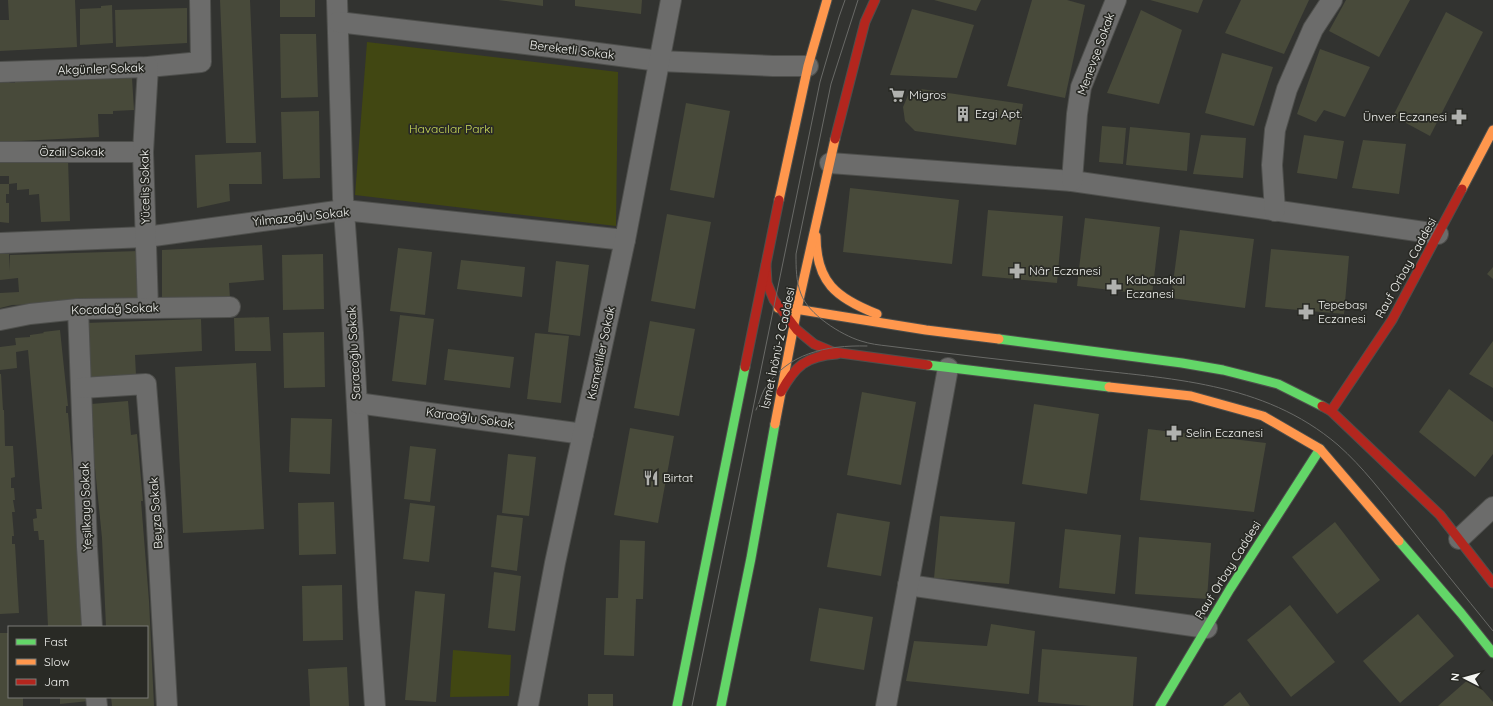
<svg xmlns="http://www.w3.org/2000/svg" width="1493" height="706" font-family="Quicksand,sans-serif">
<style>
.green{fill:#414712}
.building{fill:#484a3a}
.lines{fill:none;stroke-linecap:round;stroke-linejoin:round}
.street-casing{stroke:#4e4f4c;stroke-width:22}
.fast-casing{stroke:#4e4f4c;stroke-width:11}
.slow-casing{stroke:#4e4f4c;stroke-width:11}
.jam-casing{stroke:#4e4f4c;stroke-width:11}
.street{stroke:#6c6c6b;stroke-width:20}
.fast{stroke:#63d668;stroke-width:9}
.slow{stroke:#ff974d;stroke-width:9}
.jam{stroke:#b3261e;stroke-width:9}
.tram{stroke:#696a67;stroke-width:1}
.labels{text-anchor:middle;stroke-width:3.5;stroke-linejoin:round;paint-order:stroke}
.street-label{font-size:12px;fill:#f4f5f2;stroke:#292a25}
.poi-label{font-size:12px;fill:#f4f5f2;stroke:#292a25;text-anchor:start}
.park-label{font-size:12px;fill:#cbdc59;stroke:#292a25}
</style>
<rect width="100%" height="100%" fill="#323330"/>
<g class="green">
<path d="M367,42L618,72L616,226L355,195Z"/>
<path d="M453,650L511,655L509,696L450,697Z"/>
</g>
<g class="building">
<path d="M8,0H75L77,47L0,51V20H9Z"/>
<path d="M220,0H250L256,143H226Z"/>
<rect x="280" y="0" width="35" height="17"/>
<path d="M498,0H543V6Z"/>
<path d="M575,0H642L641,14L575,6Z"/>
<path d="M934,0H981L976,11Z"/>
<path d="M1032,0H1067L1085,5L1065,98L1007,86Z"/>
<path d="M1150,0H1203L1198,13Z"/>
<path d="M1241,0H1309L1284,54L1225,33Z"/>
<path d="M1346,0H1410L1379,57L1329,31Z"/>
<path d="M112,5L113,43L80,45V9L101,8V6Z"/>
<path d="M187,8V43L116,47L115,10Z"/>
<path d="M912,9L974,25L957,78L890,75Z"/>
<path d="M1141,10L1182,30L1159,104L1107,93Z"/>
<path d="M1446,12L1483,32L1430,136L1393,116Z"/>
<path d="M280,34H316L318,97L281,98Z"/>
<path d="M1320,49L1370,67L1345,117L1324,110L1316,122L1297,114Z"/>
<path d="M1222,53L1273,67L1254,126L1205,113Z"/>
<path d="M132,78L134,110L113,111V114H98L99,137L0,142V83L10,82L9,83H15V82L37,80Z"/>
<path d="M921,89L1023,104L1016,145L915,131L905,121L903,107L909,93Z"/>
<path d="M686,103L730,111L714,198L670,190Z"/>
<path d="M319,111L320,178L283,179L281,112Z"/>
<path d="M1102,126L1126,128L1123,164L1099,162Z"/>
<path d="M1130,127L1190,133L1187,171L1126,165Z"/>
<path d="M1201,135L1246,138L1243,178L1193,174Z"/>
<path d="M1304,135L1344,141L1337,179L1297,173Z"/>
<path d="M1363,140L1406,144L1399,194L1352,188Z"/>
<path d="M261,152L262,184H229L230,201L197,208L195,155Z"/>
<path d="M68,159L70,221L41,222L39,194L29,195V189L17,190V183L9,184V194H6V203H9V223L0,222V184H9V176H0V161Z"/>
<path d="M850,188L959,200L952,264L843,252Z"/>
<path d="M988,210L1063,216L1057,283L982,276Z"/>
<path d="M667,214L711,222L695,309L651,301Z"/>
<path d="M1085,218L1160,227L1152,295L1077,286Z"/>
<path d="M1180,230L1254,239L1245,308L1171,298Z"/>
<path d="M262,245L264,280L229,283L230,299L162,300V250Z"/>
<path d="M398,248L432,252L425,315L390,311Z"/>
<path d="M1271,249L1349,256L1344,314L1265,307Z"/>
<path d="M139,251L141,301L12,305L0,308V293L19,292L18,278L0,280V254H9L10,271V255Z"/>
<path d="M323,254L324,309L283,310L282,255Z"/>
<path d="M461,260L525,267L522,297L457,289Z"/>
<path d="M556,261L589,265L580,336L548,332Z"/>
<path d="M1493,267V279L1487,274Z"/>
<path d="M400,315L434,319L426,385L392,381Z"/>
<path d="M269,317L271,351H235L234,318Z"/>
<path d="M201,319L202,351L135,355L136,375L90,380L85,323Z"/>
<path d="M650,321L695,329L679,416L634,408Z"/>
<path d="M60,330L68,406H66V413H68L76,506L82,627H48L44,540H39L38,531H34L33,519L37,518L36,509H42L28,350L16,352L17,368L0,370V347L16,345L15,338L30,337V335L44,333L43,332Z"/>
<path d="M324,332L325,387L284,388L283,333Z"/>
<path d="M535,333L569,336L561,403L527,399Z"/>
<path d="M1493,341V388L1469,374Z"/>
<path d="M448,349L514,357L510,388L444,380Z"/>
<path d="M256,363L264,529L183,533L175,367Z"/>
<path d="M0,374H1L3,410H4L5,446H13L15,477L11,478V488H14L15,500H13L15,512H12L14,536H12V544H15L19,613L0,614Z"/>
<path d="M1449,389L1493,422V454L1475,477L1419,432Z"/>
<path d="M862,392L916,402L901,485L847,475Z"/>
<path d="M128,401L131,435L137,434L143,501H141L149,601L154,706H112L111,697H147V627H106L102,538L92,438H94L91,404Z"/>
<path d="M1034,404L1099,414L1087,494L1022,484Z"/>
<path d="M291,418L332,419L330,474L289,472Z"/>
<path d="M630,428L674,436L658,523L614,515Z"/>
<path d="M1148,429L1266,443L1254,512L1140,500Z"/>
<path d="M410,446L436,449L430,502L404,499Z"/>
<path d="M508,454L536,457L529,516L502,513Z"/>
<path d="M334,502L336,554L299,555L298,503Z"/>
<path d="M410,503L435,506L429,562L403,559Z"/>
<path d="M837,513L890,522L881,576L827,567Z"/>
<path d="M497,515L523,518L517,571L491,567Z"/>
<path d="M940,516L1015,522L1009,584L934,578Z"/>
<path d="M1335,522L1380,580L1337,614L1292,557Z"/>
<path d="M1065,529L1121,535L1115,594L1059,588Z"/>
<path d="M1139,537L1211,543L1207,599L1135,594Z"/>
<path d="M620,540L645,541L643,599H636L634,656L604,655L606,598H618Z"/>
<path d="M494,572L521,576L515,631L488,628Z"/>
<path d="M342,585L343,640L303,641L302,586Z"/>
<path d="M415,591L445,594L436,702L405,700Z"/>
<path d="M1290,605L1335,662L1291,697L1247,640Z"/>
<path d="M819,608L873,617L864,670L810,661Z"/>
<path d="M1418,614L1454,656L1400,703L1363,661Z"/>
<path d="M991,624L1035,631L1029,694L906,681L914,641L987,646Z"/>
<path d="M0,633H9V697H23V706H0Z"/>
<path d="M1042,649L1137,657L1133,706H1091L1038,702Z"/>
<path d="M347,667L349,706H310L308,669Z"/>
<path d="M1471,677L1493,702V706H1438Z"/>
<path d="M1240,692L1250,706H1223Z"/>
<rect x="588" y="694" width="25" height="12"/>
<path d="M60,697H89V701L60,704Z"/>
</g>
<g class="lines">
<defs>
<g id="street">
<path d="M337,0L343,198L353,333L368,607L375,706"/>
<path d="M338,22L559,48L659,61L773,66H808"/>
<path d="M0,72L148,67L201,62L200,0"/>
<path d="M0,152H143"/>
<path d="M830,163L1072,181L1438,234"/>
<path d="M1072,181L1077,114L1081,87L1116,0"/>
<path d="M1275,211L1272,165L1275,130L1287,89L1313,29L1332,0"/>
<path d="M0,243L146,237L344,210L625,240"/>
<path d="M148,308L143,152L148,67"/>
<path d="M78,309L87,547L92,627"/>
<path d="M0,320L30,314L78,309L230,307"/>
<path d="M82,388L146,384L156,508L167,706"/>
<path d="M357,403L583,434"/>
<path d="M1459,539L1493,507"/>
<path d="M908,585L1207,628"/>
<path d="M96,697L97,706"/>
<path d="M528,706L555,563L625,240L671,0"/>
<path d="M886,706L948,368"/>
</g>
<g id="fast">
<path d="M999,339L1182,363L1223,370L1278,384L1322,406"/>
<path d="M928,365L1109,387"/>
<path d="M1399,541L1461,613L1493,653"/>
<path d="M677,706L745,367"/>
<path d="M721,706L751,558L775,424"/>
<path d="M1160,706L1230,589L1320,449"/>
</g>
<g id="slow">
<path d="M1462,189L1493,130"/>
<path d="M779,200L808,66L827,0"/>
<path d="M816,236C816,282 836,298 877,314"/>
<path d="M778,308H789L926,330L999,339"/>
<path d="M1109,387L1191,396L1263,416L1320,449L1399,541"/>
<path d="M775,424L797,309L835,139"/>
</g>
<g id="jam">
<path d="M835,139L865,22L875,0"/>
<path d="M766,265L767,283L774,300L797,330L814,344L833,352L928,365"/>
<path d="M745,367L779,200"/>
<path d="M781,392C795,366 806,356 837,354"/>
<path d="M1322,406L1331,411L1440,515L1493,583"/>
<path d="M1331,411L1392,320L1462,189"/>
</g>
</defs>
<use href="#street" class="street-casing"/>
<use href="#fast" class="fast-casing"/>
<use href="#slow" class="slow-casing"/>
<use href="#jam" class="jam-casing"/>
<use href="#street" class="street"/>
<use href="#fast" class="fast"/>
<use href="#slow" class="slow"/>
<use href="#jam" class="jam"/>
<g class="tram">
<path d="M858,0L831,84L796,254C796,268 796,281 801,294C808,314 841,335 861,341C870,344 879,345 888,346C951,354 1013,361 1076,368C1169,379 1263,381 1338,445C1363,467 1383,494 1404,520C1433,557 1463,594 1493,631"/>
<path d="M756,410C759,404 761,396 764,390C787,353 826,345 867,346"/>
<path d="M692,706L820,82L839,17L845,0"/>
</g>
</g>
<defs>
<symbol id="supermarket-bare" viewBox="-9 -9 18 18"><path d="M-6-5.5h2.5l.6 2H6L4.5 2H-2.5L-4.4-4H-6ZM-1.5 3.2a1.3 1.3 0 1 0 .1 0ZM3 3.2a1.3 1.3 0 1 0 .1 0Z" fill="#b0b1ae" stroke="#292a25" stroke-width="2.5" paint-order="stroke"/></symbol>
<symbol id="building-bare" viewBox="-9 -9 18 18"><path d="M-4-6H4V6H1V3H-1V6H-4ZM-2.5-4.3h1.7v1.8h-1.7ZM.8-4.3h1.7v1.8H.8ZM-2.5-1h1.7V.8h-1.7ZM.8-1h1.7V.8H.8Z" fill="#b0b1ae" stroke="#292a25" stroke-width="2.5" paint-order="stroke"/></symbol>
<symbol id="pharmacy-bare" viewBox="-9 -9 18 18"><path d="M-2-6h4v4h4v4h-4v4h-4v-4h-4v-4h4Z" fill="#b0b1ae" stroke="#292a25" stroke-width="2.5" paint-order="stroke"/></symbol>
<symbol id="restaurant-bare" viewBox="-9 -9 18 18"><path d="M-5-6h1v4h1v-4h1v4h1v-4h1v5L-1.5 .5V6h-2V.5L-5-1ZM5-6V6H3V1.5H1.5Q1.5-4 5-6Z" fill="#b0b1ae" stroke="#292a25" stroke-width="2.5" paint-order="stroke"/></symbol>
</defs>
<g fill-rule="evenodd">
<use href="#supermarket-bare" x="886" y="84" width="22" height="22"/>
<use href="#building-bare" x="952" y="103" width="22" height="22"/>
<use href="#pharmacy-bare" x="1448" y="106" width="22" height="22"/>
<use href="#pharmacy-bare" x="1006" y="260" width="22" height="22"/>
<use href="#pharmacy-bare" x="1103" y="276" width="22" height="22"/>
<use href="#pharmacy-bare" x="1295" y="301" width="22" height="22"/>
<use href="#pharmacy-bare" x="1163" y="422" width="22" height="22"/>
<use href="#restaurant-bare" x="640" y="467" width="22" height="22"/>
</g>
<g class="labels">
<g class="street-label">
<text transform="translate(572 50) rotate(7)" y="4">Bereketli Sokak</text>
<text transform="translate(1096 54) rotate(-70)" y="4">Menevşe Sokak</text>
<text transform="translate(101 69) rotate(-2)" y="4">Akgünler Sokak</text>
<text x="72" y="156">Özdil Sokak</text>
<text transform="translate(145 187) rotate(-91)" y="4">Yüceliş Sokak</text>
<text transform="translate(301 217) rotate(-6)" y="4">Yılmazoğlu Sokak</text>
<text transform="translate(1406 268) rotate(-61)" y="4">Rauf Orbay Caddesi</text>
<text transform="translate(115 309) rotate(-2)" y="4">Kocadağ Sokak</text>
<text transform="translate(778 348) rotate(-78)" y="4">İsmet İnönü-2 Caddesi</text>
<text transform="translate(354 353) rotate(-93)" y="4">Saracoğlu Sokak</text>
<text transform="translate(601 353) rotate(-78)" y="4">Kısmetliler Sokak</text>
<text transform="translate(470 418) rotate(8)" y="4">Karaoğlu Sokak</text>
<text transform="translate(86 507) rotate(-92)" y="4">Yeşilkaya Sokak</text>
<text transform="translate(156 513) rotate(-94)" y="4">Beyza Sokak</text>
<text transform="translate(1228 570) rotate(-58)" y="4">Rauf Orbay Caddesi</text>
</g>
<g class="poi-label">
<text x="909" y="99">Migros</text>
<text x="975" y="118">Ezgi Apt.</text>
<text x="1447" y="121" text-anchor="end">Ünver Eczanesi</text>
<text x="1029" y="275">Nâr Eczanesi</text>
<text x="1126" y="284">Kabasakal<tspan x="1126" dy="14">Eczanesi</tspan></text>
<text x="1318" y="309">Tepebaşı<tspan x="1318" dy="14">Eczanesi</tspan></text>
<text x="1186" y="437">Selin Eczanesi</text>
<text x="663" y="482">Birtat</text>
</g>
<g class="park-label">
<text x="451" y="133">Havacılar Parkı</text>
</g>
</g>
<rect x="8" y="626" width="140" height="72" fill="#292a25" stroke="#7a7b77"/>
<rect x="16" y="639" width="20" height="6" fill="#63d668" stroke="#7a7b77"/>
<text x="44" y="646" font-size="12" fill="#f4f5f2">Fast</text>
<rect x="16" y="659" width="20" height="6" fill="#ff974d" stroke="#7a7b77"/>
<text x="44" y="666" font-size="12" fill="#f4f5f2">Slow</text>
<rect x="16" y="679" width="20" height="6" fill="#b3261e" stroke="#7a7b77"/>
<text x="44" y="686" font-size="12" fill="#f4f5f2">Jam</text>
<g transform="translate(1465 678) rotate(276)" stroke="#292a25" stroke-width="3" paint-order="stroke">
<path d="M0-3L7 15L0 10L-7 15Z" fill="#f4f5f2"/>
<text y="-6" font-size="11" font-weight="bold" text-anchor="middle" fill="#f4f5f2">N</text>
</g>
</svg>
